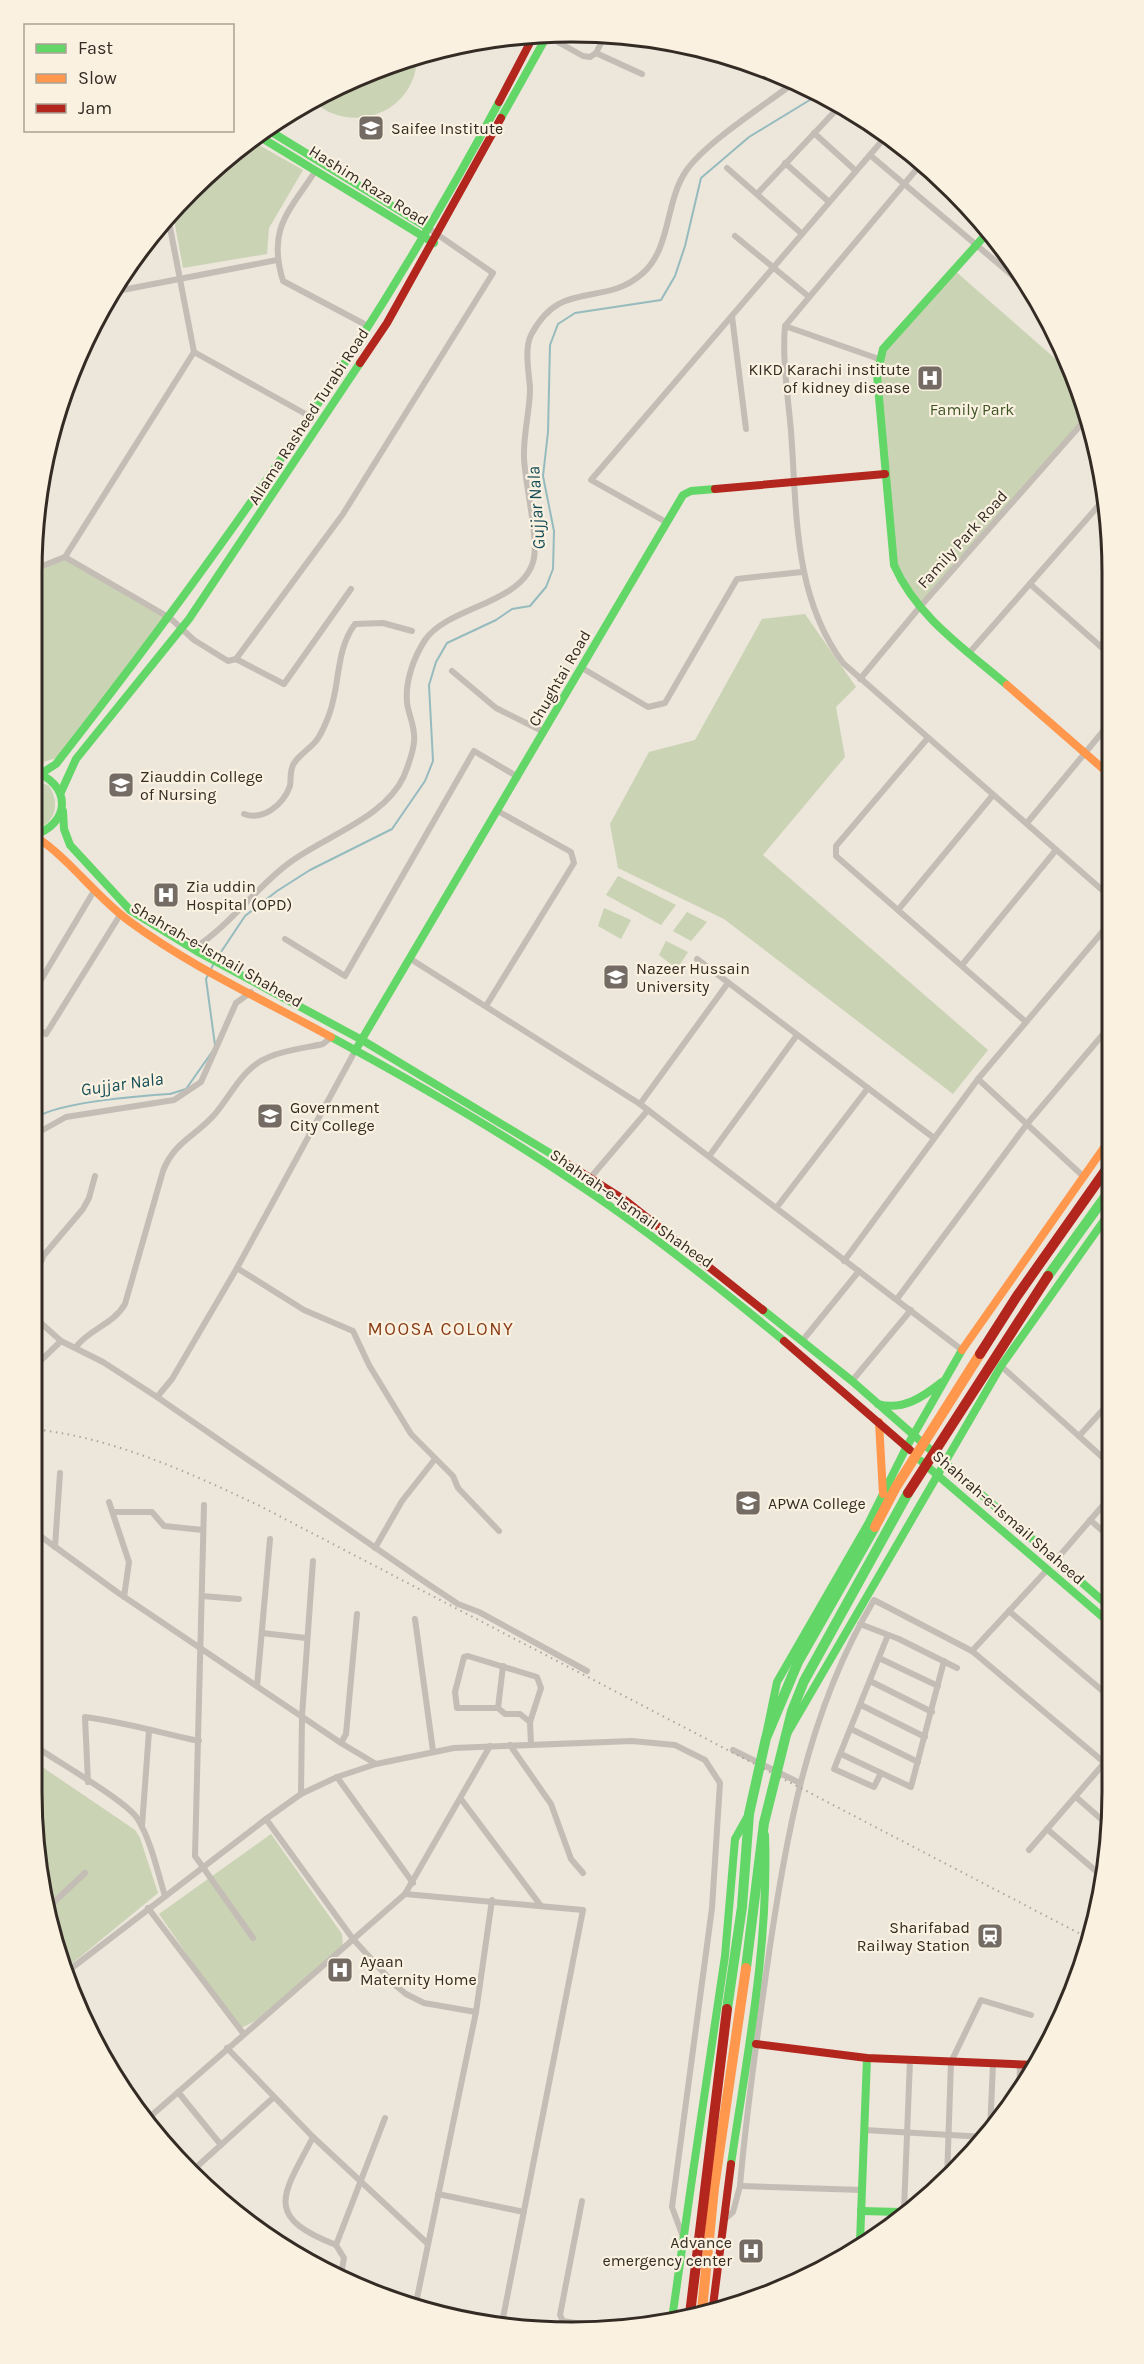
<svg xmlns="http://www.w3.org/2000/svg" width="1144" height="2364" font-family="Karla,sans-serif">
<style>
.green{fill:#cad3b4}
.lines{fill:none;stroke-linecap:round;stroke-linejoin:round}
.stream{stroke:#96bbbe;stroke-width:2}
.street{stroke:#c4bdb5;stroke-width:6}
.fast{stroke:#63d668;stroke-width:8}
.slow{stroke:#ff974d;stroke-width:8}
.jam{stroke:#b3261e;stroke-width:8}
.rail{stroke:#aca69f;stroke-width:2;stroke-dasharray:1.5 4.5;stroke-linecap:butt}
.fast-bridge{stroke:#63d668;stroke-width:10}
.slow-bridge{stroke:#ff974d;stroke-width:10}
.jam-bridge{stroke:#b3261e;stroke-width:10}
.labels{text-anchor:middle;stroke-width:4.5;stroke-linejoin:round;paint-order:stroke}
.poi-label{font-size:16px;fill:#342b24;stroke:#faf1e1;text-anchor:start}
.street-label{font-size:16px;fill:#342b24;stroke:#faf1e1}
.park-label{font-size:16px;fill:#3f5526;stroke:#faf1e1}
.water-label{font-size:18px;font-style:italic;fill:#164e59;stroke:#faf1e1}
.neighbourhood-label{font-size:18px;letter-spacing:1.5px;fill:#8a3d16;stroke:#faf1e1}
.rim{fill:none;stroke:#342b24;stroke-width:3}
</style>
<rect width="100%" height="100%" fill="#ece6db"/>
<g class="green">
<path d="M417,57C416,112 352,137 313,101L365,73Z"/>
<path d="M250,140L303,170L269,228L267,254L183,268L173,214L190,190Z"/>
<path d="M954,270L1074,375L1086,419L919,608L894,565L879,359Z"/>
<path d="M68,559L170,618L57,758L32,765V571Z"/>
<path d="M805,614L856,687L836,707L845,757L763,855L988,1050L953,1094L724,919L618,868L610,824L649,752L695,740L762,619Z"/>
<path d="M32,778L49,786C61,804 55,826 32,830Z"/>
<path d="M618,876L676,905L661,925L606,895Z"/>
<path d="M604,908L631,920L621,939L598,926Z"/>
<path d="M687,912L707,922L691,941L673,931Z"/>
<path d="M666,941L688,952L677,969L659,955Z"/>
<path d="M32,1760L135,1830L140,1838L158,1893L63,1971L32,1792Z"/>
<path d="M271,1834L342,1934L343,1947L255,2021L239,2029L159,1914Z"/>
</g>
<g class="lines">
<g class="stream">
<path d="M217,958L245,916L277,891L310,870L392,829L425,781L433,761L429,685L436,662L447,643L496,620L512,609L530,606L546,587L553,569L554,531L543,476L548,432L550,345L558,324L575,313L661,300L675,276L685,246L701,178L749,137L818,95"/>
<path d="M214,963L206,979L215,1045"/>
<path d="M32,1121C50,1102 141,1096 170,1094L186,1089L212,1052"/>
</g>
<g class="street">
<path d="M547,36L583,56L590,57L596,53L605,35"/>
<path d="M596,53L642,74"/>
<path d="M863,121L883,139"/>
<path d="M814,133L856,171"/>
<path d="M870,155L1026,287"/>
<path d="M785,163L828,201"/>
<path d="M921,164L785,326C782,360 788,396 791,431C797,511 793,596 843,663L1109,896"/>
<path d="M727,168L801,233"/>
<path d="M316,170C289,212 267,228 283,281L368,326"/>
<path d="M757,194L839,107"/>
<path d="M735,236L808,296"/>
<path d="M112,292L277,260"/>
<path d="M732,316L746,429"/>
<path d="M785,326L879,359"/>
<path d="M194,352L311,417"/>
<path d="M666,522L591,480L887,135"/>
<path d="M65,557L170,618L194,640L228,661L236,659L284,684L351,589"/>
<path d="M32,570L65,557L194,352L168,217"/>
<path d="M1030,584L1108,653"/>
<path d="M1100,646L1108,636"/>
<path d="M970,652L1107,496"/>
<path d="M236,659L343,514L493,273L428,228"/>
<path d="M582,668L648,707L665,703L737,579L802,572"/>
<path d="M452,671L496,708L544,732"/>
<path d="M860,679L919,608L1086,419"/>
<path d="M927,739L836,846V856L1026,1022"/>
<path d="M244,814C263,821 283,805 290,786C291,780 290,774 292,768C294,758 310,749 316,741C321,735 324,727 327,720C341,689 334,652 355,624L383,623L412,631"/>
<path d="M1027,823L1109,724"/>
<path d="M898,910L993,795"/>
<path d="M285,939L345,976L474,751L518,777"/>
<path d="M193,949C230,926 254,889 289,863C325,836 385,818 404,776C408,766 413,752 414,742C416,727 408,715 407,702C405,681 414,657 425,640C448,606 525,604 534,558C538,535 525,484 524,458C523,435 530,411 530,388C529,373 524,349 531,335C561,277 603,309 643,273C671,248 665,202 686,171C706,142 765,105 795,82"/>
<path d="M409,958L640,1104L962,1350"/>
<path d="M697,959L934,1138"/>
<path d="M962,965L1056,850"/>
<path d="M32,995L94,891"/>
<path d="M486,1006L574,863L571,852L496,810"/>
<path d="M32,1025L46,1034L120,915"/>
<path d="M978,1079L1083,1176"/>
<path d="M640,1104L728,983"/>
<path d="M32,1136L66,1117L174,1100L201,1082L236,1003L251,992"/>
<path d="M710,1155L797,1035"/>
<path d="M591,1177L648,1110"/>
<path d="M777,1207L868,1088"/>
<path d="M844,1261L978,1079L1109,924"/>
<path d="M237,1268L304,1310L353,1331L369,1365L411,1434L453,1476L458,1488L499,1531"/>
<path d="M32,1282L44,1255L83,1209L89,1198L95,1176"/>
<path d="M897,1299L1027,1124L1110,1026"/>
<path d="M32,1320L42,1324L61,1341"/>
<path d="M803,1340L859,1271"/>
<path d="M76,1347C90,1328 113,1325 125,1304L163,1171C174,1142 196,1136 215,1114C232,1094 243,1067 269,1057C285,1050 305,1048 323,1044L330,1038"/>
<path d="M1001,1366L1111,1465"/>
<path d="M32,1369L61,1341L103,1362L157,1397L425,1582L458,1604L479,1612L587,1671"/>
<path d="M852,1381L911,1310"/>
<path d="M157,1397L172,1379L237,1268L355,1051"/>
<path d="M1079,1436L1111,1401"/>
<path d="M109,1502L129,1562L124,1597"/>
<path d="M204,1505L195,1856L253,1938"/>
<path d="M113,1512H152L164,1526L203,1530"/>
<path d="M1090,1520L1112,1539"/>
<path d="M32,1530L117,1592L341,1743"/>
<path d="M55,1547L60,1473"/>
<path d="M375,1548L402,1501L435,1459"/>
<path d="M1056,1560L1111,1496"/>
<path d="M202,1596L239,1599"/>
<path d="M1009,1611L1112,1699"/>
<path d="M357,1614L346,1734L341,1743L376,1764"/>
<path d="M415,1619L433,1751"/>
<path d="M860,1624L899,1639L957,1668"/>
<path d="M262,1633L306,1638"/>
<path d="M972,1651L1047,1570"/>
<path d="M879,1658L938,1686"/>
<path d="M870,1681L932,1712"/>
<path d="M257,1686L270,1539"/>
<path d="M861,1705L925,1737"/>
<path d="M498,1708L503,1666"/>
<path d="M530,1722L520,1714H505L498,1708H457L455,1692L464,1657L468,1656L537,1677L541,1688L530,1722L531,1745"/>
<path d="M851,1729L918,1762"/>
<path d="M32,1744C54,1760 124,1799 137,1818C151,1840 157,1870 165,1896"/>
<path d="M510,1745L551,1804L571,1859L583,1873"/>
<path d="M733,1750L800,1783"/>
<path d="M841,1754L911,1787L944,1661"/>
<path d="M881,1773L874,1787L834,1769L888,1635"/>
<path d="M337,1777L413,1883"/>
<path d="M88,1782L85,1717C124,1722 161,1733 199,1741"/>
<path d="M301,1794L302,1716L313,1561"/>
<path d="M1076,1797L1109,1826"/>
<path d="M461,1799L541,1906"/>
<path d="M266,1819L353,1939L395,1985L406,1994L424,2003L476,2012"/>
<path d="M142,1826L149,1731"/>
<path d="M1047,1829L1104,1878"/>
<path d="M1029,1850L1112,1754"/>
<path d="M405,1894L583,1910L502,2323"/>
<path d="M50,1906L85,1873"/>
<path d="M148,1908L243,2033"/>
<path d="M64,1974L266,1819L301,1794L337,1777L376,1764L454,1748L632,1741L675,1745L705,1760L720,1783L712,1908L672,2207L683,2237"/>
<path d="M227,2048L313,2137L428,2244"/>
<path d="M178,2092L221,2145"/>
<path d="M1019,2095L1020,2065"/>
<path d="M144,2122L405,1894L490,1746"/>
<path d="M864,2130L985,2137"/>
<path d="M990,2131L993,2064"/>
<path d="M313,2137C284,2194 261,2216 336,2245"/>
<path d="M191,2172L274,2097"/>
<path d="M947,2179L951,2062L981,2000L1031,2015"/>
<path d="M740,2186L862,2190"/>
<path d="M438,2194L524,2212"/>
<path d="M582,2201L560,2315L563,2321L594,2326"/>
<path d="M904,2210L910,2060"/>
<path d="M724,2220L733,2212L740,2186C746,2115 756,2044 766,1974C784,1845 806,1713 874,1600L972,1651L1112,1769"/>
<path d="M341,2275L344,2258L336,2245L385,2118"/>
<path d="M405,2299L416,2302"/>
<path d="M416,2303L476,2012L492,1900"/>
</g>
<g class="fast">
<path d="M501,118L548,34"/>
<path d="M265,128L428,228"/>
<path d="M257,135L434,243"/>
<path d="M989,231L883,349L877,375L894,565C916,616 965,649 1007,685"/>
<path d="M32,771C72,783 72,824 32,836"/>
<path d="M42,773L56,764C220,554 374,337 499,102"/>
<path d="M61,792L76,759L189,619L360,363"/>
<path d="M63,811L64,829L70,845L130,910L200,953L362,1040L563,1161"/>
<path d="M331,1037C418,1084 503,1133 585,1189C654,1235 720,1288 784,1341"/>
<path d="M355,1051L683,495L691,491L715,489"/>
<path d="M763,1310L852,1381L1112,1609"/>
<path d="M878,1404C903,1411 923,1397 942,1382"/>
<path d="M921,1461L1112,1625"/>
<path d="M787,1734L1001,1366L1110,1212"/>
<path d="M766,1735L777,1682L868,1524L906,1448L962,1350"/>
<path d="M731,2164C747,2055 769,1946 765,1835"/>
<path d="M693,2172L725,1956L735,1839L749,1814"/>
<path d="M861,2211L901,2212"/>
<path d="M860,2242L867,2058"/>
<path d="M672,2319L693,2172"/>
</g>
<g class="slow">
<path d="M1007,685L1109,774"/>
<path d="M35,836C71,860 95,896 129,921C191,967 264,1000 331,1037"/>
<path d="M962,1350L1110,1139"/>
<path d="M879,1422L883,1494"/>
</g>
<g class="jam">
<path d="M499,102L534,35"/>
<path d="M360,363L387,323L501,118"/>
<path d="M715,489L885,474"/>
<path d="M563,1161L626,1201L763,1310"/>
<path d="M784,1341L910,1450"/>
<path d="M756,2044L867,2058L1036,2065"/>
<path d="M713,2306L731,2164"/>
</g>
<path class="rail" d="M32,1429C112,1437 188,1472 260,1506L1090,1939"/>
<g class="fast-bridge">
<path d="M1048,1276L1110,1190"/>
<path d="M746,1968L764,1823L792,1711L804,1681L908,1493"/>
<path d="M727,2009L742,1907L749,1814L766,1738L798,1662L875,1527"/>
</g>
<g class="slow-bridge">
<path d="M875,1527L896,1487L980,1354"/>
<path d="M702,2310L714,2188L746,1968"/>
</g>
<g class="jam-bridge">
<path d="M980,1354L1017,1296L1110,1164"/>
<path d="M908,1493L1048,1276"/>
<path d="M690,2314L727,2009"/>
</g>
</g>
<defs>
<symbol id="university-square" viewBox="-11 -11 22 22"><rect x="-9" y="-9" width="18" height="18" rx="4" fill="#746c64" stroke="#faf1e1"/><path d="M0-5L7-2L0 1L-7-2ZM-4 1L0 2.5L4 1V4Q0 6-4 4Z" fill="#fff"/></symbol>
<symbol id="hospital-square" viewBox="-11 -11 22 22"><rect x="-9" y="-9" width="18" height="18" rx="4" fill="#746c64" stroke="#faf1e1"/><path d="M-5-5h3v3.5h4V-5h3V5h-3V1.5h-4V5h-3Z" fill="#fff"/></symbol>
<symbol id="station-square" viewBox="-11 -11 22 22"><rect x="-9" y="-9" width="18" height="18" rx="4" fill="#746c64" stroke="#faf1e1"/><path d="M-3-6H3Q5-6 5-4V2Q5 4 3 4L4.5 6H3L1.5 4h-3L-3 6H-4.5L-3 4Q-5 4-5 2V-4Q-5-6-3-6ZM-3.5-4v3h7v-3ZM-3.5 1v1.5H-2V1ZM2 1v1.5H3.5V1Z" fill="#fff"/></symbol>
</defs>
<g fill-rule="evenodd">
<use href="#university-square" x="356" y="113" width="30" height="30"/>
<use href="#hospital-square" x="915" y="363" width="30" height="30"/>
<use href="#university-square" x="106" y="770" width="30" height="30"/>
<use href="#hospital-square" x="151" y="880" width="30" height="30"/>
<use href="#university-square" x="601" y="962" width="30" height="30"/>
<use href="#university-square" x="255" y="1101" width="30" height="30"/>
<use href="#university-square" x="733" y="1488" width="30" height="30"/>
<use href="#station-square" x="975" y="1921" width="30" height="30"/>
<use href="#hospital-square" x="325" y="1955" width="30" height="30"/>
<use href="#hospital-square" x="736" y="2236" width="30" height="30"/>
</g>
<g class="labels">
<g class="poi-label">
<text x="391" y="134">Saifee Institute</text>
<text x="910" y="375" text-anchor="end">KIKD Karachi institute<tspan x="910" dy="18">of kidney disease</tspan></text>
<text x="140" y="782">Ziauddin College<tspan x="140" dy="18">of Nursing</tspan></text>
<text x="186" y="892">Zia uddin<tspan x="186" dy="18">Hospital (OPD)</tspan></text>
<text x="636" y="974">Nazeer Hussain<tspan x="636" dy="18">University</tspan></text>
<text x="290" y="1113">Government<tspan x="290" dy="18">City College</tspan></text>
<text x="768" y="1509">APWA College</text>
<text x="970" y="1933" text-anchor="end">Sharifabad<tspan x="970" dy="18">Railway Station</tspan></text>
<text x="360" y="1967">Ayaan<tspan x="360" dy="18">Maternity Home</tspan></text>
<text x="732" y="2248" text-anchor="end">Advance<tspan x="732" dy="18">emergency center</tspan></text>
</g>
<g class="street-label">
<text transform="translate(369 185) rotate(32)" y="6">Hashim Raza Road</text>
<text transform="translate(308 416) rotate(-57)" y="6">Allama Rasheed Turabi Road</text>
<text transform="translate(962 539) rotate(-48)" y="6">Family Park Road</text>
<text transform="translate(559 678) rotate(-60)" y="6">Chughtai Road</text>
<text transform="translate(217 954) rotate(30)" y="6">Shahrah-e-Ismail Shaheed</text>
<text transform="translate(632 1208) rotate(35)" y="6">Shahrah-e-Ismail Shaheed</text>
<text transform="translate(1009 1517) rotate(41)" y="6">Shahrah-e-Ismail Shaheed</text>
</g>
<g class="park-label">
<text x="972" y="415">Family Park</text>
</g>
<g class="water-label">
<text transform="translate(536 508) rotate(-94)" y="6">Gujjar Nala</text>
<text transform="translate(122 1084) rotate(-8)" y="6">Gujjar Nala</text>
</g>
<g class="neighbourhood-label">
<text x="441" y="1335">MOOSA COLONY</text>
</g>
</g>
<path d="M0 0H1144V2364H0ZM572 42H572A530 530 0 0 1 1102 572V1792A530 530 0 0 1 572 2322H572A530 530 0 0 1 42 1792V572A530 530 0 0 1 572 42Z" fill="#faf1e1" fill-rule="evenodd"/>
<path class="rim" d="M572 42H572A530 530 0 0 1 1102 572V1792A530 530 0 0 1 572 2322H572A530 530 0 0 1 42 1792V572A530 530 0 0 1 572 42Z"/>
<rect x="24" y="24" width="210" height="108" fill="#faf1e1" stroke="#aba295" stroke-width="1.5"/>
<rect x="36" y="44" width="30" height="9" fill="#63d668" stroke="#aba295" stroke-width="1.5"/>
<text x="78" y="54" font-size="18" fill="#342b24">Fast</text>
<rect x="36" y="74" width="30" height="9" fill="#ff974d" stroke="#aba295" stroke-width="1.5"/>
<text x="78" y="84" font-size="18" fill="#342b24">Slow</text>
<rect x="36" y="104" width="30" height="9" fill="#b3261e" stroke="#aba295" stroke-width="1.5"/>
<text x="78" y="114" font-size="18" fill="#342b24">Jam</text>
</svg>
